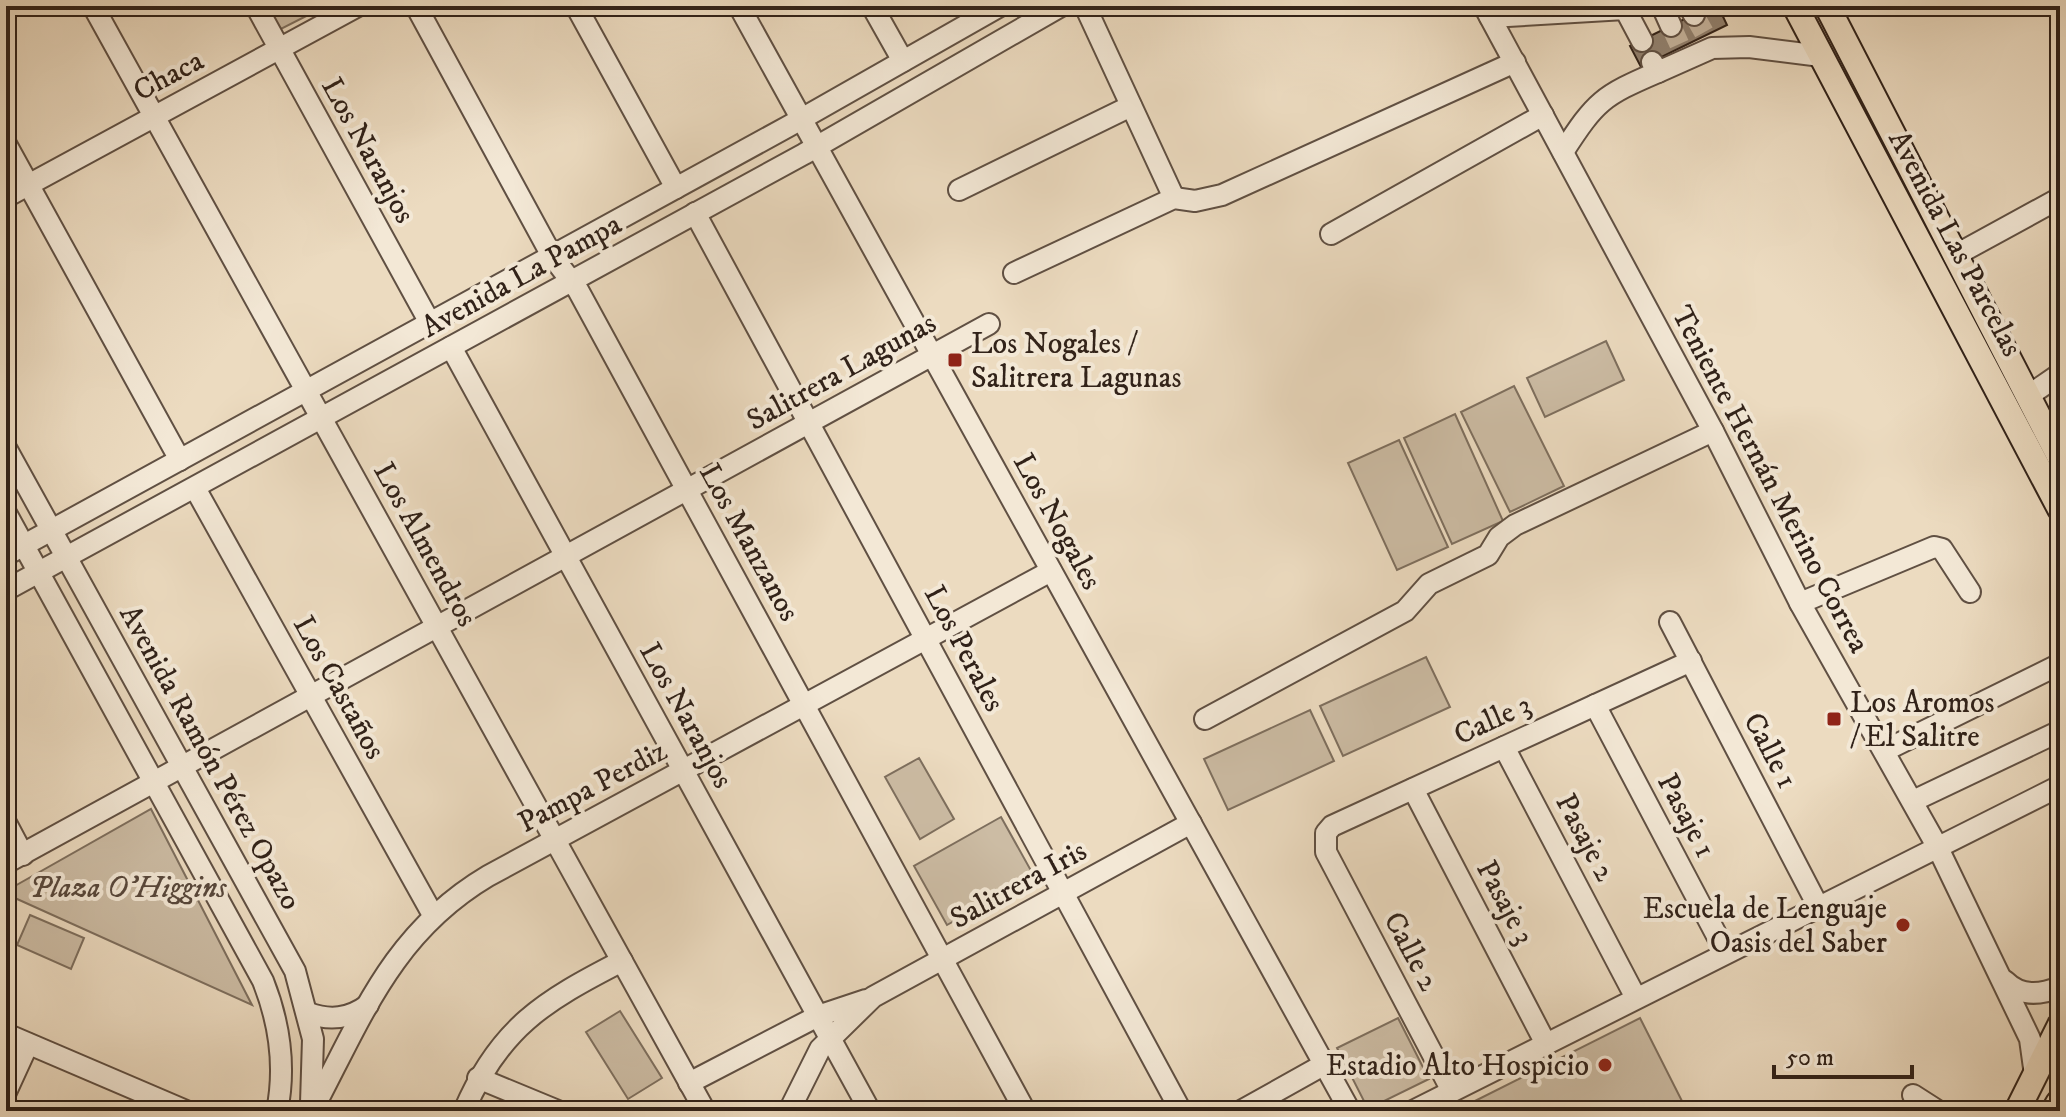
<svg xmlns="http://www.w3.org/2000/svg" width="2066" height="1117" font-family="'IM FELL DW Pica',serif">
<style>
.green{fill:#ccbca4;stroke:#7e6f5e;stroke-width:2}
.building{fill:#928270;stroke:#312219;stroke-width:2}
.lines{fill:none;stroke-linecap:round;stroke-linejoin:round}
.minor-tunnel{stroke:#c7b69f;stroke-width:20;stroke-dasharray:20 10;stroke-linecap:butt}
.minor-casing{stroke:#605043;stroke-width:24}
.major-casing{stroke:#312219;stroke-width:28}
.highway-casing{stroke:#312219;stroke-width:32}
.minor{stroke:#f3e8d6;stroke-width:20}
.major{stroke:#ecdbc0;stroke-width:24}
.highway{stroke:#ecdbc0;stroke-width:28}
.poi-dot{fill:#8f2418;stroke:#f3e8d6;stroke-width:3}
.labels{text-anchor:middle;stroke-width:8;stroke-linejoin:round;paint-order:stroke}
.street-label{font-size:30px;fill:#312219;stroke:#f3e8d6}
.poi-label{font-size:30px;fill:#312219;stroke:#f3e8d6;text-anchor:start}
.park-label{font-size:30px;font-style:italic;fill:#58483c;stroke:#f3e8d6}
</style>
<rect width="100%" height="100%" fill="#ecdbc0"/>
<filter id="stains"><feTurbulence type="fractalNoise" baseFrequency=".0025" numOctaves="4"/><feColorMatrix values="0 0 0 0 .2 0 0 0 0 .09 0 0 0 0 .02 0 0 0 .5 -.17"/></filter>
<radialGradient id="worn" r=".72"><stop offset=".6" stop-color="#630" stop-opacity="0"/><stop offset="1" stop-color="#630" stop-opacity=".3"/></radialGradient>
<g class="green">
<path d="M261,6H326L275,32Z"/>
<path d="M1606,341L1624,380L1545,417L1527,378Z"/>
<path d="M1514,386L1564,486L1510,512L1461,412Z"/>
<path d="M1455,414L1503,521L1452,544L1404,438Z"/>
<path d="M1399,440L1448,547L1397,570L1348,463Z"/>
<path d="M1426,657L1450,707L1343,756L1320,706Z"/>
<path d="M1310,710L1334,761L1228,810L1204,759Z"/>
<path d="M919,758L954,819L920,839L885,777Z"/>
<path d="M151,809L252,1005L6,894V891Z"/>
<path d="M1001,817L1034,876L947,925L914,866Z"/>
<path d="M30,915L84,938L71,969L17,945Z"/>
<path d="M620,1011L662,1078L628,1099L586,1032Z"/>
<path d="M1398,1018L1429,1079L1368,1109L1337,1048Z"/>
<path d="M1640,1018L1687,1111H1455Z"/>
</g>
<path class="building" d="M1711,6H1718L1727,25L1641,67L1630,46Z"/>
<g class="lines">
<g class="minor-tunnel">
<path d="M1694,15L1706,36"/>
<path d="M1671,26L1681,48"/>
</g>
<defs>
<g id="minor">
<path d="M93,6L705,1111"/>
<path d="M256,6L430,323"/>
<path d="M416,6L552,256L578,290L1025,1111"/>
<path d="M576,6L676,188"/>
<path d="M739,6L1350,1111"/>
<path d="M872,6L903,61"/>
<path d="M1085,6L1174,198"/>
<path d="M1484,6L1713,431L1800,603L1937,846L2030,1039L2035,1075"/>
<path d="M1662,6L1671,26"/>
<path d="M1689,6L1694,15"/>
<path d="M1490,17L1625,9L1642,41"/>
<path d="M1652,62L1658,72L1712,48L1749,47L1821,56"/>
<path d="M6,144L180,460"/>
<path d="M1563,152C1596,101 1602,96 1658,72"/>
<path d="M959,190L1131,106"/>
<path d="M6,197L358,6"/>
<path d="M695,213L1181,1111"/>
<path d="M1331,234L1543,115"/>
<path d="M1954,256L2060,198"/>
<path d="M1014,273L1174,198L1195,201L1222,195L1515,62"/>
<path d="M451,347L870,1111"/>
<path d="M2028,396L2060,374"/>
<path d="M6,448L295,971L313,1039L311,1103"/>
<path d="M195,488L433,915"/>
<path d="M6,513L263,981C280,1024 286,1066 277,1111"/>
<path d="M6,555L789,126L1000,6"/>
<path d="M6,590L804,154L1061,6"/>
<path d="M1800,603L1934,547L1942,549L1970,592"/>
<path d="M1670,622L1818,906"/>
<path d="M1595,705L1726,953"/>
<path d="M1205,719L1405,611L1429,584L1488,555L1499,537L1515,525L1713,431"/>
<path d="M1504,747L1636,998"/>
<path d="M1884,751L2060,664"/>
<path d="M1413,789L1546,1044"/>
<path d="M1913,801L2060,731"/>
<path d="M6,823L23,855"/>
<path d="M6,863L989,324"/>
<path d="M2005,981C2021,997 2040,995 2060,987"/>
<path d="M308,1013C330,1021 349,1019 368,1005"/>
<path d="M6,1034L186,1111"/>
<path d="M478,1078L558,1111"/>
<path d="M689,1083L818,1016L866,1000"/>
<path d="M1452,1091L1326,852V833L1332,826L1691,661"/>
<path d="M6,1092L28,1044"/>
<path d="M1913,1095L1938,1111"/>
<path d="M312,1111C362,1017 392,933 488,876L1051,571"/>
<path d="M464,1111C499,1028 544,1001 622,961"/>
<path d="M789,1111L820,1049L873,997L1191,823"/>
<path d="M1241,1111L1325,1064"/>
<path d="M1413,1111L2060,786"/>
</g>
<g id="major">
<path d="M1795,6L2060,509"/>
<path d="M1827,6L2060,458"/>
<path d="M2017,1111L2060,1025"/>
</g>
<path id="highway" d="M2056,1111L2060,1104"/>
</defs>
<use href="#minor" class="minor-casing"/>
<use href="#major" class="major-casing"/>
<use href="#highway" class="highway-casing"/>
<use href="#minor" class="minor"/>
<use href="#major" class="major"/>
<use href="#highway" class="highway"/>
</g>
<g class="poi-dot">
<rect x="947" y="352" width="16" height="16" rx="4"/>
<rect x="1826" y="711" width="16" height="16" rx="4"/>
<circle cx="1903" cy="925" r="8"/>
<circle cx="1605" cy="1065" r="8"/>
</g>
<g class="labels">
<g class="street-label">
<text transform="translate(168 75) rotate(-28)" y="10">Chaca</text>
<text transform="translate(369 150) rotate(61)" y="10">Los Naranjos</text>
<text transform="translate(1956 243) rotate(62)" y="10">Avenida Las Parcelas</text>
<text transform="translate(521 275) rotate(-29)" y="10">Avenida La Pampa</text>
<text transform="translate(841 371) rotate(-29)" y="10">Salitrera Lagunas</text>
<text transform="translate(1771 479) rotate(62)" y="10">Teniente Hernán Merino Correa</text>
<text transform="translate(1058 521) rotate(61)" y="10">Los Nogales</text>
<text transform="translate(750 542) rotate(61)" y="10">Los Manzanos</text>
<text transform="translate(426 544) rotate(61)" y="10">Los Almendros</text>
<text transform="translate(965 648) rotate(62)" y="10">Los Perales</text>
<text transform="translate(340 687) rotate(61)" y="10">Los Castaños</text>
<text transform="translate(687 715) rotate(61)" y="10">Los Naranjos</text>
<text transform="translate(1492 719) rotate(-25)" y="10">Calle 3</text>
<text transform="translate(1771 750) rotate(62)" y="10">Calle 1</text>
<text transform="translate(211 757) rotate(61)" y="10">Avenida Ramón Pérez Opazo</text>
<text transform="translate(592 786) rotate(-28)" y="10">Pampa Perdiz</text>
<text transform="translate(1687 815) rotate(62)" y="10">Pasaje 1</text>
<text transform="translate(1586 837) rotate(62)" y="10">Pasaje 2</text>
<text transform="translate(1018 884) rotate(-29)" y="10">Salitrera Iris</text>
<text transform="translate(1506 902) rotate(62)" y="10">Pasaje 3</text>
<text transform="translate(1412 951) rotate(62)" y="10">Calle 2</text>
</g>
<g class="poi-label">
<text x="971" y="353">Los Nogales /<tspan x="971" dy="34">Salitrera Lagunas</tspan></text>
<text x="1850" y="712">Los Aromos<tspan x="1850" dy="34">/ El Salitre</tspan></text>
<text x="1887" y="918" text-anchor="end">Escuela de Lenguaje<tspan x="1887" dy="34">Oasis del Saber</tspan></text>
<text x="1589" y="1075" text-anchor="end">Estadio Alto Hospicio</text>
</g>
<g class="park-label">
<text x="128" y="897">Plaza O'Higgins</text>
</g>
</g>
<rect width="2066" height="1117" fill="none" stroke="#ecdbc0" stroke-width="32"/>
<rect x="8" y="8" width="2050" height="1101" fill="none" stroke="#312219" stroke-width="4"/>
<rect x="16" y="16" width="2034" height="1085" fill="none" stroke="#312219" stroke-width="2"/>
<path d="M1774 1065v12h138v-12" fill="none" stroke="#312219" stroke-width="4"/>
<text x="1786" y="1065" font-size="24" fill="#312219" stroke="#f3e8d6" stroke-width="6" paint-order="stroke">50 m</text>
<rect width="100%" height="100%" filter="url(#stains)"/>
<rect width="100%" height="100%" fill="url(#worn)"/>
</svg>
